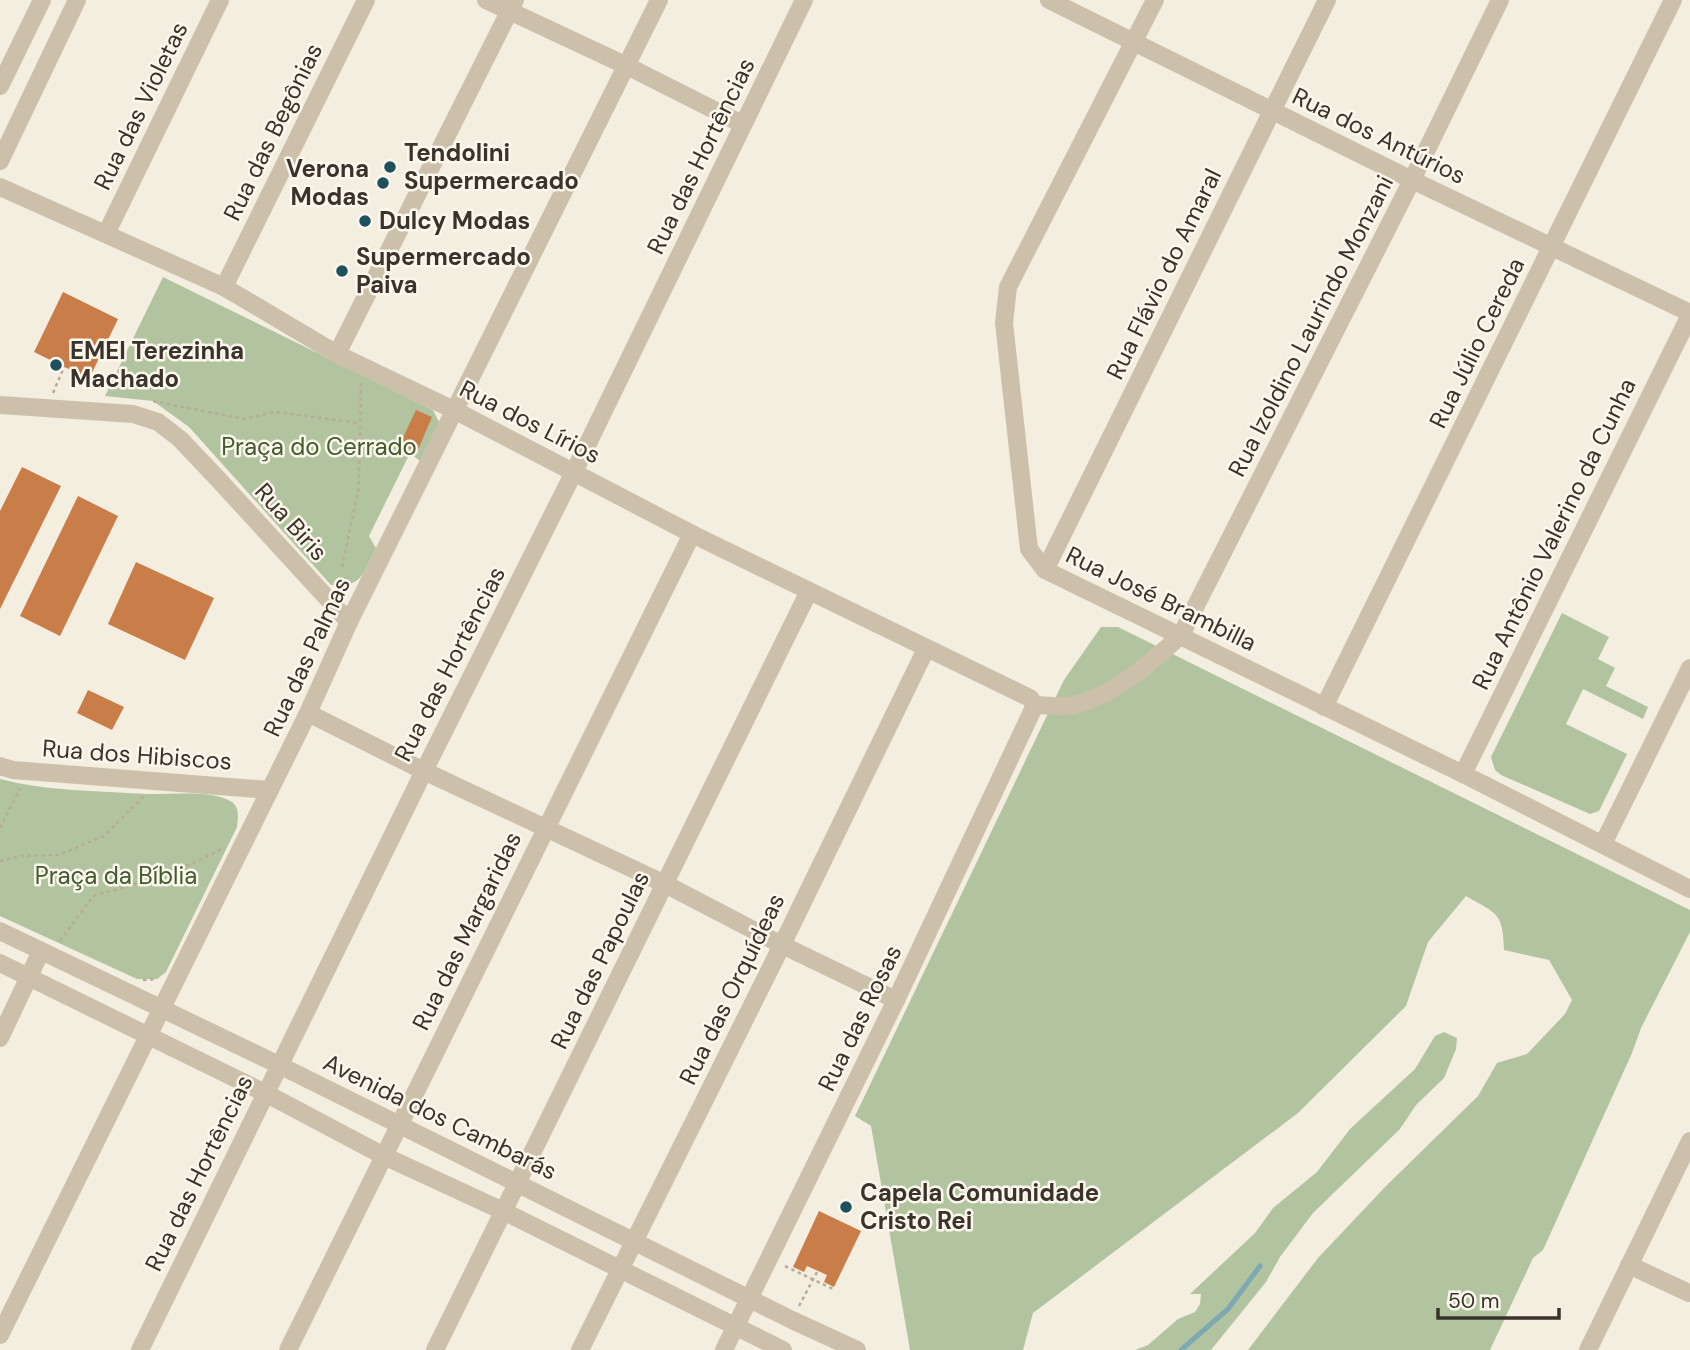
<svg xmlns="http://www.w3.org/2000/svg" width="1690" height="1350" font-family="'DM Sans',sans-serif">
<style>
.green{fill:#b2c49f}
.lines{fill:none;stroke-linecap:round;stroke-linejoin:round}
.stream{stroke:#7ea8b2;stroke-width:5}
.building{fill:#c97d49}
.path{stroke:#b9ab95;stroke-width:2.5;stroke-dasharray:3.5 3.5;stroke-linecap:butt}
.minor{stroke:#cdc0ab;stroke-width:18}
.poi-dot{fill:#1e505e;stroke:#fbf7ed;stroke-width:2.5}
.labels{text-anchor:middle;stroke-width:5;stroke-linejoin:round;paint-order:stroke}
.street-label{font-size:24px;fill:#3b322b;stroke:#fbf7ed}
.poi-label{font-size:24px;font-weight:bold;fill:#3b322b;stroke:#fbf7ed;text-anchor:start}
.park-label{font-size:24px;fill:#425a2d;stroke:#fbf7ed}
</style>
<rect width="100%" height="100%" fill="#f4eee0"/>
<g class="green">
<path d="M163,277L433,410L439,422L420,461L410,453L369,536L376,548C363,573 363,588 331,585L189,427L153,401L105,396Z"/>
<path d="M1562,613L1609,637L1598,659L1615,668L1606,686L1648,707L1643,719L1583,689L1566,724L1627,754L1599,811L1590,814L1501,775L1495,770L1491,757Z"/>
<path d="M1101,627H1118L1690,910V932L1641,1028L1632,1053L1543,1250L1533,1258L1490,1350H1248L1318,1258L1385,1187L1478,1096L1497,1063L1527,1054L1565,1014L1572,1000L1549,960L1504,950C1503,912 1497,914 1466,896L1428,942L1406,1006L1298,1113L1033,1313L1023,1350H910L871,1126L855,1116L1064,680Z"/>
<path d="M0,779C45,791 99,791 146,794C170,795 212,789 232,802C240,808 238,818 237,827L166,972L157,979H137L0,916Z"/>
<path d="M1444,1032L1457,1038L1456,1049L1444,1078L1416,1105L1400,1129L1313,1213L1280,1257L1266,1282L1211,1350H1135L1148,1345L1178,1319L1195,1312L1200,1304L1201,1294H1190L1255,1233L1273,1208L1317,1172L1350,1129L1415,1069L1435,1036Z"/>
</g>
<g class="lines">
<path class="stream" d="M1181,1350L1228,1309L1260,1266"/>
</g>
<g class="building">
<path d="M63,292L118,319L89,379L34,352Z"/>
<path d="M416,410L432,417L417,452L400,444Z"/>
<path d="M22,467L61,486L0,609V511Z"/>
<path d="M78,496L118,516L60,636L20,616Z"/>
<path d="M136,562L214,598L185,660L108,624Z"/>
<path d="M88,690L124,707L112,730L77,713Z"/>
<path d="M819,1211L861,1231L834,1287L824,1282L827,1275L807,1266L804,1272L793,1267Z"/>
</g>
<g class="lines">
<g class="path">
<path d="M53,393L64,367"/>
<path d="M153,401L244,419L275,412L359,423"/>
<path d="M342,567L359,486L361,383"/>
<path d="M0,828L20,788"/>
<path d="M0,861L21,856L58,855L104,836L144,796"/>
<path d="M60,941L93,896L170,874L222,849"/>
<path d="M143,980L157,979"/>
<path d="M785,1266L833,1289"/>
<path d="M799,1306L817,1272"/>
</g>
<g class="minor">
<path d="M486,0L627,66L742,124"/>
<path d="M1049,0L1412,180L1690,313"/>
<path d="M1155,0L1008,287L1004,323L1029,549L1045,570L1463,774L1690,889"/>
<path d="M0,86L42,0"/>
<path d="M0,161L77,0"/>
<path d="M0,187L224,287L337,354L456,411L692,534L1030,698L1035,705"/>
<path d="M106,234L220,0"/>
<path d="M224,287L366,0"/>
<path d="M337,354L515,0"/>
<path d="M0,405L133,414L158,422L180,439L217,478L349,622"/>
<path d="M1045,570L1327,0"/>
<path d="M1035,705C1046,705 1058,707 1068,706C1109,700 1152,662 1181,635L1412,180L1500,0"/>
<path d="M1324,707L1673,0"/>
<path d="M308,713L424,771L665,884L782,945L896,1000"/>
<path d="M0,766L13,770L270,790"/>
<path d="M1463,774L1690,315"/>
<path d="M1603,844L1690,668"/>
<path d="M0,931L279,1065L792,1320L857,1350"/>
<path d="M0,963L265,1093L384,1156L503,1211L783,1350"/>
<path d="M0,1038L41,951"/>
<path d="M1629,1265L1689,1293"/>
<path d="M0,1335L308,713L349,622L659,0"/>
<path d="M140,1350L424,771L574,472L804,0"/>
<path d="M288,1350L692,534"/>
<path d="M435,1350L809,591"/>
<path d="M580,1350L782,945L926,649"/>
<path d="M724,1350L896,1000L1035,705"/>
<path d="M1588,1350L1690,1141"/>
</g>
</g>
<g class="poi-dot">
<circle cx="390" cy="167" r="7"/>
<circle cx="383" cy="183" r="7"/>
<circle cx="365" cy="221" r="7"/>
<circle cx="342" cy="271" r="7"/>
<circle cx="56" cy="365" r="7"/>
<circle cx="846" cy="1207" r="7"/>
</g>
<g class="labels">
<g class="street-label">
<text transform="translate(141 106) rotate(-64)" y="8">Rua das Violetas</text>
<text transform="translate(273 132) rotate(-64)" y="8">Rua das Begônias</text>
<text transform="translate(1379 136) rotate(26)" y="8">Rua dos Antúrios</text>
<text transform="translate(701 156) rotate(-64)" y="8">Rua das Hortências</text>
<text transform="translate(1164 274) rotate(-64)" y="8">Rua Flávio do Amaral</text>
<text transform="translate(1311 326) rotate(-63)" y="8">Rua Izoldino Laurindo Monzani</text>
<text transform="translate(1477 343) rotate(-64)" y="8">Rua Júlio Cereda</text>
<text transform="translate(530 422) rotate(27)" y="8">Rua dos Lírios</text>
<text transform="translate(291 522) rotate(48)" y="8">Rua Biris</text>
<text transform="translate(1554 534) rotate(-64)" y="8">Rua Antônio Valerino da Cunha</text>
<text transform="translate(1161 599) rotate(26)" y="8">Rua José Brambilla</text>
<text transform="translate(307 657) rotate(-65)" y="8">Rua das Palmas</text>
<text transform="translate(450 664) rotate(-63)" y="8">Rua das Hortências</text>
<text transform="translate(137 755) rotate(4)" y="8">Rua dos Hibiscos</text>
<text transform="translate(467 931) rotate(-64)" y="8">Rua das Margaridas</text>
<text transform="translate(600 960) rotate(-64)" y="8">Rua das Papoulas</text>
<text transform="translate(732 989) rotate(-64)" y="8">Rua das Orquídeas</text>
<text transform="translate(860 1018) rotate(-64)" y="8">Rua das Rosas</text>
<text transform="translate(440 1117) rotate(26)" y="8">Avenida dos Cambarás</text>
<text transform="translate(199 1173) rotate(-64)" y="8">Rua das Hortências</text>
</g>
<g class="poi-label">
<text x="404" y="161">Tendolini<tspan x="404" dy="28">Supermercado</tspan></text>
<text x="369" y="177" text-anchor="end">Verona<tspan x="369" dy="28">Modas</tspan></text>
<text x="379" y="229">Dulcy Modas</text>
<text x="356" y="265">Supermercado<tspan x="356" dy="28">Paiva</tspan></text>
<text x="70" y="359">EMEI Terezinha<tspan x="70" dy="28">Machado</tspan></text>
<text x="860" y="1201">Capela Comunidade<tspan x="860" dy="28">Cristo Rei</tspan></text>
</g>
<g class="park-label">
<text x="319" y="455">Praça do Cerrado</text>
<text x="116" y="884">Praça da Bíblia</text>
</g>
</g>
<path d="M1438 1308v10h121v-10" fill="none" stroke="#3b322b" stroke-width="3.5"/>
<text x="1448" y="1308" font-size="21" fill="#3b322b" stroke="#fbf7ed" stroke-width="5" paint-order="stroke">50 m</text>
</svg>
